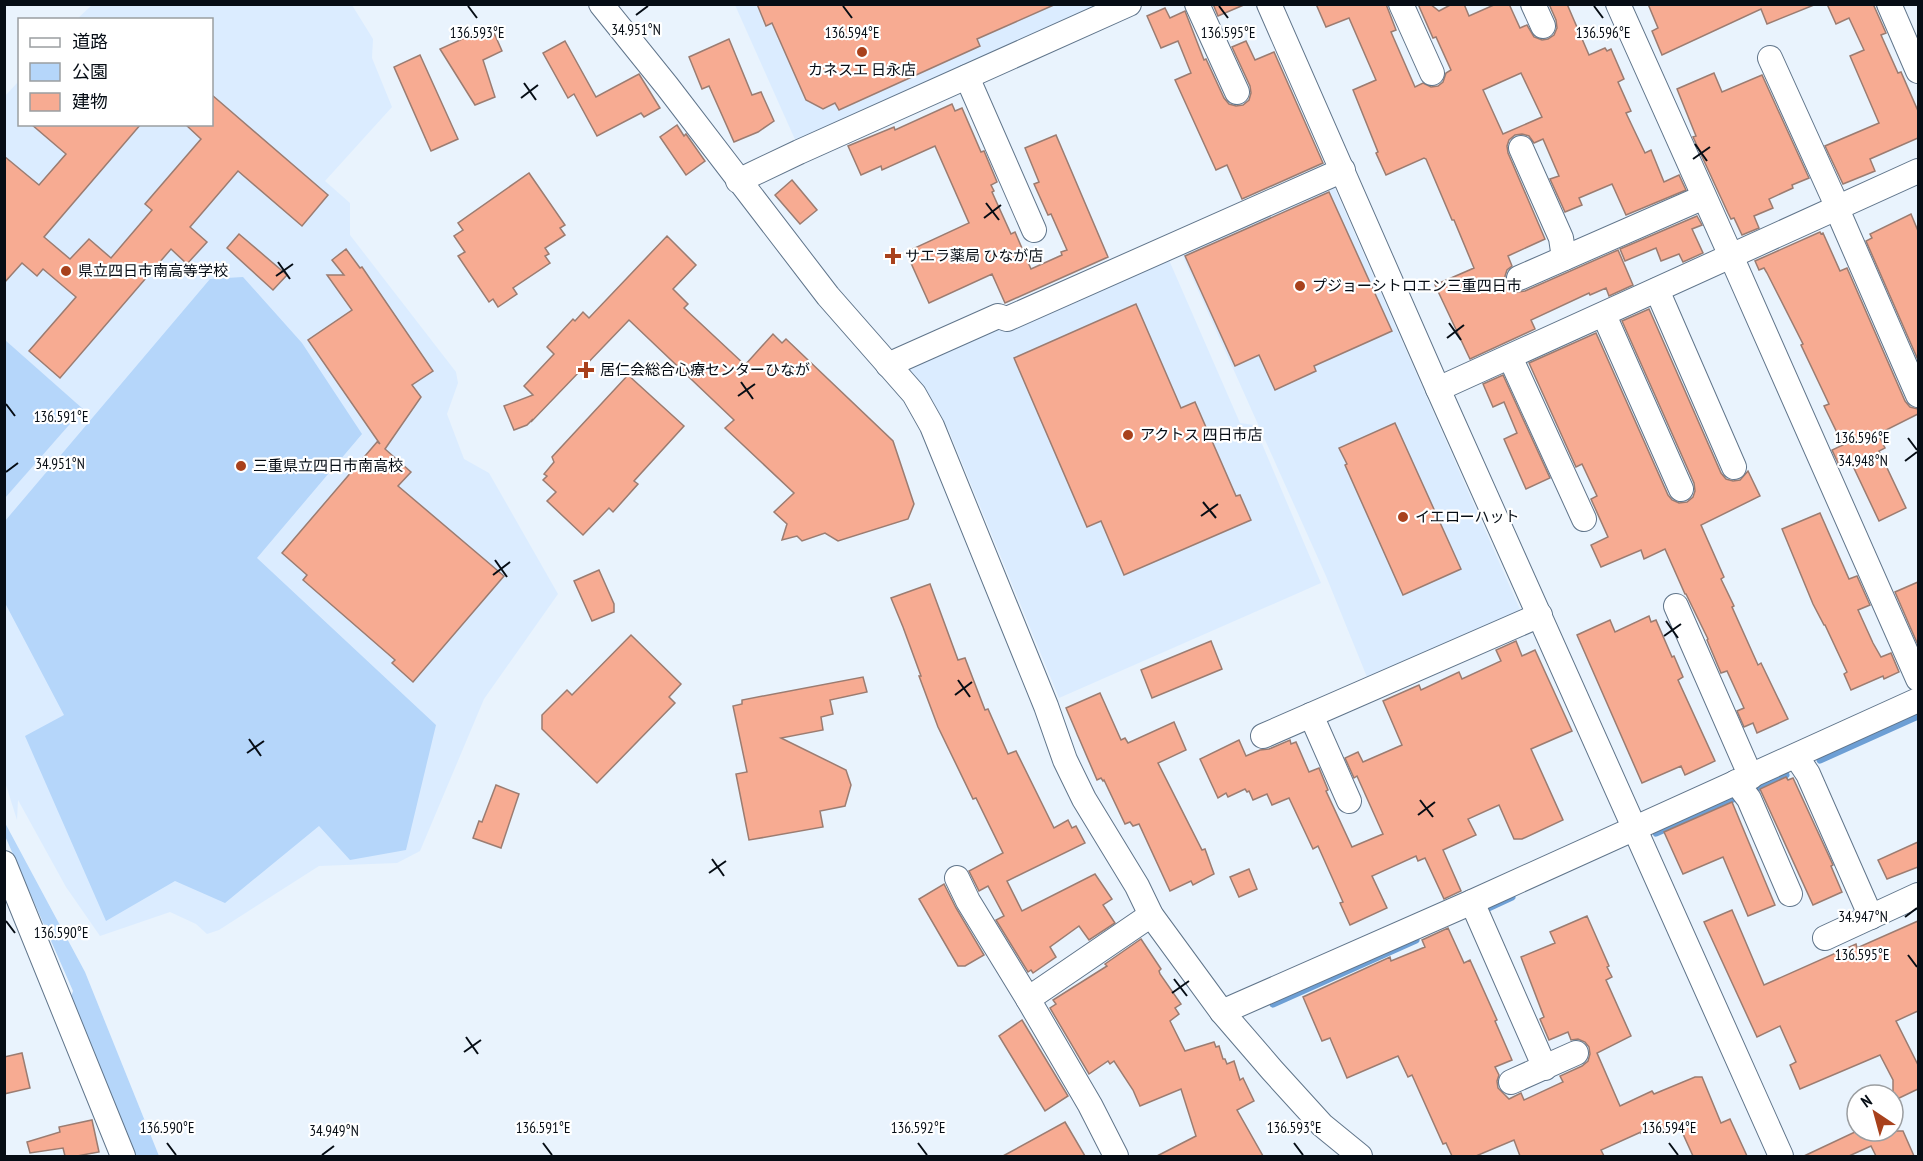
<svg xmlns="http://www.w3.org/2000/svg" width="1923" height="1161" font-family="'PT Sans Narrow','Noto Sans JP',sans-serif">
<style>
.built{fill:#dbecff}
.green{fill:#b5d6fa}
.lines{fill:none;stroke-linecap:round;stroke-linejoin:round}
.stream{stroke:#6d9fd5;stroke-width:7}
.building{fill:#f7ab92;stroke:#9b7c71;stroke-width:1.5;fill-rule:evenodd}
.minor-casing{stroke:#60758b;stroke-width:26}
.minor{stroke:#fff;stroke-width:24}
.ticks{fill:none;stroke:#060d15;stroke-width:2}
.poi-dot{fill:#a8411c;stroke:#fff;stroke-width:2}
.labels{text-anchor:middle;stroke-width:4.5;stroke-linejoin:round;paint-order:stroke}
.poi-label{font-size:15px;fill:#060d15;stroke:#fff;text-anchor:start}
.ticks-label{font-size:15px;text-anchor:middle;fill:#060d15;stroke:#fff;stroke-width:4.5;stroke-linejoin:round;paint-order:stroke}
</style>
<rect width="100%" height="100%" fill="#e9f3fd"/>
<g class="built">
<path d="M92,5H352L373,39L372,58L392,107L325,181L350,203V235L456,372L458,383L447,414L464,459L489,473L558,594L484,699L420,851L397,863L319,866L219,930L207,934L196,924L170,912L100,936L66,887L18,800L17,820L5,782L4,97L19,81L20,124H212V20L77,19Z"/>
<path d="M735,5H1108L797,144Z"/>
<path d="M1332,182L1522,614L1369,682L1326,576L1180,250Z"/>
<path d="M1169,260L1240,423L1254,425L1321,583L1059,698L949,431L933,401L906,365Z"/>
</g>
<g class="green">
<path d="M243,277L302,343L362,434L257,558L436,725L406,850L350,860L319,826L225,903L175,881L106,921L25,736L64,715L5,603V521L210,279Z"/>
<path d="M5,340L83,409L5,498Z"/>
<path d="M4,821L85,972L159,1156H135L130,1141L69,1003L73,991L5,836Z"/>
</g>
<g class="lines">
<g class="stream">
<path d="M1820,760L1918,716"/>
<path d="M1751,791L1786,775"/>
<path d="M1656,833L1733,799"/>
<path d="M1484,910L1512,897"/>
<path d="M1273,1004L1416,940"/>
</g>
</g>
<g class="building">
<path d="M757,4H1056L977,39L980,46L839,110L835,103L823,109L806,100L772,23L766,26Z"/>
<path d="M1213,4H1246L1218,16Z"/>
<path d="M1316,4H1386L1396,30L1391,32L1415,87L1423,83L1431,87L1438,86L1443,82L1446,73L1451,70L1436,37L1433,38L1418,4H1430L1439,11L1452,4H1464L1469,16L1496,4H1509L1520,28L1527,25L1534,37L1542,40L1548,39L1554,35L1557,28L1556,20L1549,4H1567L1589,55L1605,48L1607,51L1611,49L1624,79L1618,82L1631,111L1626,113L1645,153L1651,150L1664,182L1679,175L1686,190L1626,215L1612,184L1579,198L1582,205L1565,212L1550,179L1559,176L1543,139L1534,143L1529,136L1522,134L1515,135L1509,140L1507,146L1508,153L1545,239L1508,256L1512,266L1507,270L1505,276L1506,283L1511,290L1518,292L1525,291L1618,250L1633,285L1609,296L1606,288L1590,295L1589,293L1531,320L1535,329L1470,359L1435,285L1474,268L1454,220H1452L1426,159L1424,158L1386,175L1376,153L1378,152L1353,90L1376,80L1349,18L1326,27ZM1521,73L1542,117L1503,134L1483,90Z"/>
<path d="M1648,4H1814V5L1767,24L1761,9L1662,55L1652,31L1658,28Z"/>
<path d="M1827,4H1875L1874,6L1886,33L1881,35L1898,73L1901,72L1918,111V138L1870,159L1875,171L1843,184L1825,146L1879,123L1850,56L1864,50L1849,18L1836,24Z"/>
<path d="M1165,8L1170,18L1185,11L1204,60L1206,59L1224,98L1229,104L1236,106L1243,105L1249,100L1251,93L1250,86L1232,47L1246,41L1255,60L1274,52L1323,163L1242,199L1227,165L1216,170L1175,80L1191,73L1178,41L1161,48L1147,16Z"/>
<path d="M491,26L502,51L483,60L495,97L475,105L440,49Z"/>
<path d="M729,39L752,95L761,92L774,121L758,132L734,142L709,86L702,89L689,57Z"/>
<path d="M565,41L596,97L639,74L660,108L644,117L641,113L597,136L574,94L568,98L543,53Z"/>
<path d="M420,55L458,139L431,151L394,67Z"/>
<path d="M1714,73L1722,92L1762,75L1809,178L1792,185L1793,188L1769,199L1773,208L1754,216L1759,228L1742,235L1734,218L1731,219L1728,213L1693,137L1696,136L1677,89Z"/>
<path d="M212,95L328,195L302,226L238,171L190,227L207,242L187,264L171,249L60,378L29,351L76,297L43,269L37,276L22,263L4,283V156L39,185L66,154L31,124H141L44,237L70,259L89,239L111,258L152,210L145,204L201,139L185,124H212Z"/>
<path d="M952,104L955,111L962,108L981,152L984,151L997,182L991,185L994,191L992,192L1011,234L1015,232L1031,269L1062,255L1061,252L1067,250L1051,214L1048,215L1034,184L1039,182L1025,148L1056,135L1108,257L1005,303L992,274L929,303L906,252L969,223L935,146L882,170L881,166L861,175L848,146L894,127L895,130Z"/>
<path d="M677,125L684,136L686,134L705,161L686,175L660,137Z"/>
<path d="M529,173L565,225L560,228L565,235L545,248L549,254L545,256L550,263L513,288L517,294L498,307L493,299L489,302L458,256L465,252L454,236L463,230L458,223Z"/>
<path d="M792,180L817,210L800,224L775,195Z"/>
<path d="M1329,192L1392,331L1314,366L1316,371L1275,390L1259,355L1235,366L1185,256Z"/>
<path d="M1911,214L1918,231V360L1866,241L1872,238L1870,234Z"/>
<path d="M1697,216L1702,225L1692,229L1703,253L1683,262L1679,254L1661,261L1656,248L1625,261L1620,249Z"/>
<path d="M1820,232L1821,234L1823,233L1840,271L1847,268L1905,401L1910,407L1918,409V414L1878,434L1885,448L1879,451L1906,508L1879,521L1851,462L1840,467L1832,450L1843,445L1824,406L1829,404L1801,345L1803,344L1767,273L1764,268L1759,270L1755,261Z"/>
<path d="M239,234L287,275L273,290L227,248Z"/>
<path d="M667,236L696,265L673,289L688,304L684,308L745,365L773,334L782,343L786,339L893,441L914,504L908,519L838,541L825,533L802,541L797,536L782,540L787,524L774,512L794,493L725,428L734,420L629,320L532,421V420L527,425L514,430L504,406L533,395L524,386L554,354L547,347L573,319L575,321L583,312L589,318Z"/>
<path d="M346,249L360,268L362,267L433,371L412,385L421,397L385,449L411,472L398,486L504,576L413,682L392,663L395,660L303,580L307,575L282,553L377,442L380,444L308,340L352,310L327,275H344L332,260Z"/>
<path d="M1136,304L1181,408L1195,402L1236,496L1240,495L1251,520L1124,575L1101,521L1087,527L1014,358Z"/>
<path d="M1649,309L1721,473L1726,479L1733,481L1740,480L1748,471L1760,496L1701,525L1724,577L1721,579L1734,606L1732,607L1758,665L1761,663L1788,719L1757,733L1753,723L1744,727L1737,711L1744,708L1727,671L1721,673L1707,640L1708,639L1686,594H1685L1665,549L1644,559L1641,550L1601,567L1591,545L1608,537L1591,499L1597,496L1582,464L1576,467L1529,363L1596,333L1668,495L1672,500L1679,503L1687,502L1693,497L1695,491L1694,483L1622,321Z"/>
<path d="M628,375L684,426L634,481L638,484L613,512L609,508L583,535L547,501L556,492L543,480L547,476L544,474L554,462L552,457Z"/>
<path d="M1503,375L1550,478L1526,489L1504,439L1517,433L1504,402L1493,407L1483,384Z"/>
<path d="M1395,423L1461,569L1403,595L1345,465L1347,464L1339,448Z"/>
<path d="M1820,513L1849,579L1857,576L1870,605L1858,610L1873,643L1881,657L1891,653L1899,672L1884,679L1883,676L1851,690L1844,674L1847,672L1825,625H1824L1813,604L1782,529Z"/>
<path d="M599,570L614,604V612L592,621L574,581Z"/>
<path d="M1918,582V645L1895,592Z"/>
<path d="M930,584L958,660L965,658L985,710L988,709L1008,754L1016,751L1054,828L1068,820L1072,828L1076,826L1085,843L1007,881L1022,911L1095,874L1112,899L1103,905L1115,923L1089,940L1079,926L1050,947L1056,957L1033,973L1031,970L1028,972L996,920L1004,916L988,886L979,891L969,871L1003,853L976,798L973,799L938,727L919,676H921L903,627L891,598Z"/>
<path d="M1649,616L1651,622L1656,620L1672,657L1674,656L1683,677L1678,680L1715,761L1685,775L1681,766L1642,783L1577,635L1610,620L1615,632Z"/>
<path d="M631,635L681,684L669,697L675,703L597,783L542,729V715L567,690L572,695Z"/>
<path d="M1211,641L1222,669L1152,698L1141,670Z"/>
<path d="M1516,641L1522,656L1535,650L1572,731L1531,749L1563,820L1522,839H1514L1499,805L1468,819L1476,835L1443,850L1461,891L1444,899L1425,858L1418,861L1416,856L1372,876L1387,908L1350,925L1340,903L1343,902L1318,846L1313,849L1289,798L1272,805L1267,794L1253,800L1249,791L1247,792L1245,789L1228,797L1226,793L1218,798L1200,759L1239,740L1246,756L1260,750L1269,749L1290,740L1291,744L1296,742L1309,772L1319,768L1328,790L1326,791L1352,847L1383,834L1357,776L1354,778L1345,758L1358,752L1363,762L1402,745L1383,701L1419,685L1421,690L1459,672L1462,679L1501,661L1496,650Z"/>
<path d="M863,677L867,692L830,700L833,714L821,717L823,730L781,738L846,770L851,785L845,806L820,811L823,827L749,840L736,774L747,772L733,706L742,704V700Z"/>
<path d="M1100,693L1121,740L1125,738L1128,743L1174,722L1186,750L1158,763L1202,850L1205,849L1214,874L1193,885L1191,881L1170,891L1139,824L1133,826L1130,822L1125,824L1104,780L1103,781L1101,778L1097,780L1066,708Z"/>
<path d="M1786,777L1788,780L1793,778L1833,865L1831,866L1842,892L1813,905L1760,789Z"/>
<path d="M496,785L519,794L501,848L473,838L479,821L482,822Z"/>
<path d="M1732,802L1775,905L1748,916L1723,857L1683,874L1664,832Z"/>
<path d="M1918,842V867L1887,879L1878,860Z"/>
<path d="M1249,869L1257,889L1239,897L1230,877Z"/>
<path d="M944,884L956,908L984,955L965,966H958L919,899Z"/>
<path d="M1732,910L1764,985L1856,944L1857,948L1918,921V1011L1896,1021L1918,1065V1089L1893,1101V1080L1880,1055L1800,1089L1790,1065L1796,1062L1780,1026L1757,1037L1704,922Z"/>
<path d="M1587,916L1609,966L1607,967L1612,977L1606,980L1631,1036L1597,1053L1620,1106L1652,1091L1654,1094L1695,1077H1702L1721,1123L1730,1119L1747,1156H1693L1678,1123L1657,1133L1654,1127L1641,1133V1132L1601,1150L1604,1156H1520L1514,1140L1476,1156H1452L1446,1143L1443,1144L1412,1075L1408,1077L1398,1056L1347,1078L1330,1038L1322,1041L1303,997L1390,957L1391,961L1425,947L1422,940L1448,928L1464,963L1470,960L1497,1020L1495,1021L1512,1060L1495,1067L1499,1075L1497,1081L1498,1088L1509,1099L1521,1093L1524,1100L1563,1082L1560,1076L1582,1066L1588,1061L1590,1054L1589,1047L1585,1042L1578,1039L1571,1040L1568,1032L1549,1040L1540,1019L1544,1017L1521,957L1555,943L1550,932Z"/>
<path d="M1141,939L1161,969L1159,971L1160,974L1181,1004L1175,1008L1179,1014L1170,1021L1185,1051L1214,1042L1216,1047L1219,1046L1223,1059H1225L1227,1064L1234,1061L1240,1080L1243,1078L1254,1101L1237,1110L1263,1156H1157L1196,1136L1181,1089L1140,1106L1133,1090L1114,1061L1110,1064L1108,1061L1089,1074L1050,1008L1056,1004L1053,1000L1107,966L1105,964Z"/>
<path d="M1022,1020L1068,1096L1045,1111L999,1036Z"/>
<path d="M22,1053L30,1088L4,1094V1057Z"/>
<path d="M92,1120L99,1152L77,1156H65L63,1148L30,1153L27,1142L60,1132L59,1127Z"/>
<path d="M1065,1122L1085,1156H1003Z"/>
<path d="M1857,1131H1903L1914,1156H1876L1871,1146L1849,1156H1804Z"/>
</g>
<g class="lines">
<defs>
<g id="minor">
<path d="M601,4L667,86L828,296L914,394L932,426L1046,706L1065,760L1084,799L1137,886L1151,915L1222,1012L1272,1070L1322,1125L1360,1156"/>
<path d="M1197,4L1237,92"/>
<path d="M1269,4L1438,389L1781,1156"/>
<path d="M1401,4L1432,73"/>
<path d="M1533,4L1543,26"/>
<path d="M1618,4L1731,256L1918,679"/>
<path d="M1889,4L1918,71"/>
<path d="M1770,58L1838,208"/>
<path d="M967,77L1034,230"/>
<path d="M1521,148L1561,238L1564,258"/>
<path d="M738,181L799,152L1129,4"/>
<path d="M1837,209L1918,395"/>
<path d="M1519,278L1704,197"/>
<path d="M1657,290L1734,467"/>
<path d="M1604,315L1681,489"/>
<path d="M1510,357L1584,519"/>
<path d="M888,365L998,316L1007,319L1343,170"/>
<path d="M1438,389L1918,171"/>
<path d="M1676,606L1751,777"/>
<path d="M1311,715L1349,801"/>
<path d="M1263,736L1540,615"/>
<path d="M1796,756L1808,774L1871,917"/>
<path d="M1736,782L1749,799L1790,894"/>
<path d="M4,863L123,1156"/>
<path d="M957,878L968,901L1028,999L1151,915"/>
<path d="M1472,902L1545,1068"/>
<path d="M1825,938L1918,895"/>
<path d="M1028,999L1090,1105L1116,1156"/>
<path d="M1222,1012L1472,902L1918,700"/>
<path d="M1511,1082L1576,1053"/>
</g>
</defs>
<use href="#minor" class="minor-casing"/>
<use href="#minor" class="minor"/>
</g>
<path class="ticks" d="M468,6L477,18M843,6L852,18M1219,6L1228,18M1594,6L1603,18M636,15L648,6M524,83L536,100M521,98L538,85M1695,144L1707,161M1693,159L1710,147M986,203L999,220M984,218L1001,205M278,262L290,279M276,276L293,264M1449,323L1461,340M1447,338L1464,325M741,382L753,399M738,396L755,384M6,404L15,416M1908,438L1917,450M1905,461L1917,452M6,472L18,463M1203,502L1216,518M1201,516L1218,504M495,560L507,577M493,575L510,562M1666,621L1678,638M1664,636L1681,624M958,680L970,697M955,695L972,682M249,739L261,756M247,753L264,741M1420,800L1433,817M1418,815L1435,802M712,859L724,876M709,873L726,861M1905,917L1917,908M6,921L15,933M1908,955L1917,967M1174,979L1187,996M1172,993L1189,981M466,1037L478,1054M464,1052L481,1040M167,1143L176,1155M543,1143L552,1155M918,1143L927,1155M1294,1143L1303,1155M1669,1143L1678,1155M322,1155L334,1146"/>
<g class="poi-dot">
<circle cx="862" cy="52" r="6"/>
<path d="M890 247h6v6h6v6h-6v6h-6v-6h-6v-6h6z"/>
<circle cx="66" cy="271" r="6"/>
<circle cx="1300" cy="286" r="6"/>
<path d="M583 361h6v6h6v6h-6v6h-6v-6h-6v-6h6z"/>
<circle cx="1128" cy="435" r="6"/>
<circle cx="241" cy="466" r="6"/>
<circle cx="1403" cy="517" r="6"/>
</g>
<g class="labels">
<g class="poi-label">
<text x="862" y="75" text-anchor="middle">カネスエ 日永店</text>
<text x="905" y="261">サエラ薬局 ひなが店</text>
<text x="78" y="276">県立四日市南高等学校</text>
<text x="1312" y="291">プジョーシトロエン三重四日市</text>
<text x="600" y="375">居仁会総合心療センターひなが</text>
<text x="1140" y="440">アクトス 四日市店</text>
<text x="253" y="471">三重県立四日市南高校</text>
<text x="1415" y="522">イエローハット</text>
</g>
</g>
<g class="ticks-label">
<text x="636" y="35">34.951°N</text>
<text x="477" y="38">136.593°E</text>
<text x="852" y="38">136.594°E</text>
<text x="1228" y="38">136.595°E</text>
<text x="1603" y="38">136.596°E</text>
<text x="61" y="422">136.591°E</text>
<text x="1862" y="443">136.596°E</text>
<text x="1863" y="466">34.948°N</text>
<text x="60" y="469">34.951°N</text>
<text x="1863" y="922">34.947°N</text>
<text x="61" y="938">136.590°E</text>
<text x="1862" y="960">136.595°E</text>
<text x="167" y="1133">136.590°E</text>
<text x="543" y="1133">136.591°E</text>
<text x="918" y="1133">136.592°E</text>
<text x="1294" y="1133">136.593°E</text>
<text x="1669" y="1133">136.594°E</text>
<text x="334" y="1136">34.949°N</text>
</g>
<rect width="1923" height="1161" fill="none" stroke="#060d15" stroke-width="12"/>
<rect x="18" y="18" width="195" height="108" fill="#ffffff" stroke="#9b9ea1" stroke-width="1.5"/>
<rect x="30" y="38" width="30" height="9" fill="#ffffff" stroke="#9b9ea1" stroke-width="1.5"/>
<text x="72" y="48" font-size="18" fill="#060d15">道路</text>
<rect x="30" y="63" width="30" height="18" fill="#b5d6fa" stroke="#9b9ea1" stroke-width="1.5"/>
<text x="72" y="78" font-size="18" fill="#060d15">公園</text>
<rect x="30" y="93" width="30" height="18" fill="#f7ab92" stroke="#9b9ea1" stroke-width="1.5"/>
<text x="72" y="108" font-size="18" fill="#060d15">建物</text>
<g transform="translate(1875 1113) rotate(324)"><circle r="28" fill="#ffffff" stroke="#9b9ea1" stroke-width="1.5"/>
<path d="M0-4.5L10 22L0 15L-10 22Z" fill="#a8411c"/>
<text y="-9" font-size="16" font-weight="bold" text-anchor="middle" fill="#060d15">N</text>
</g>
</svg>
